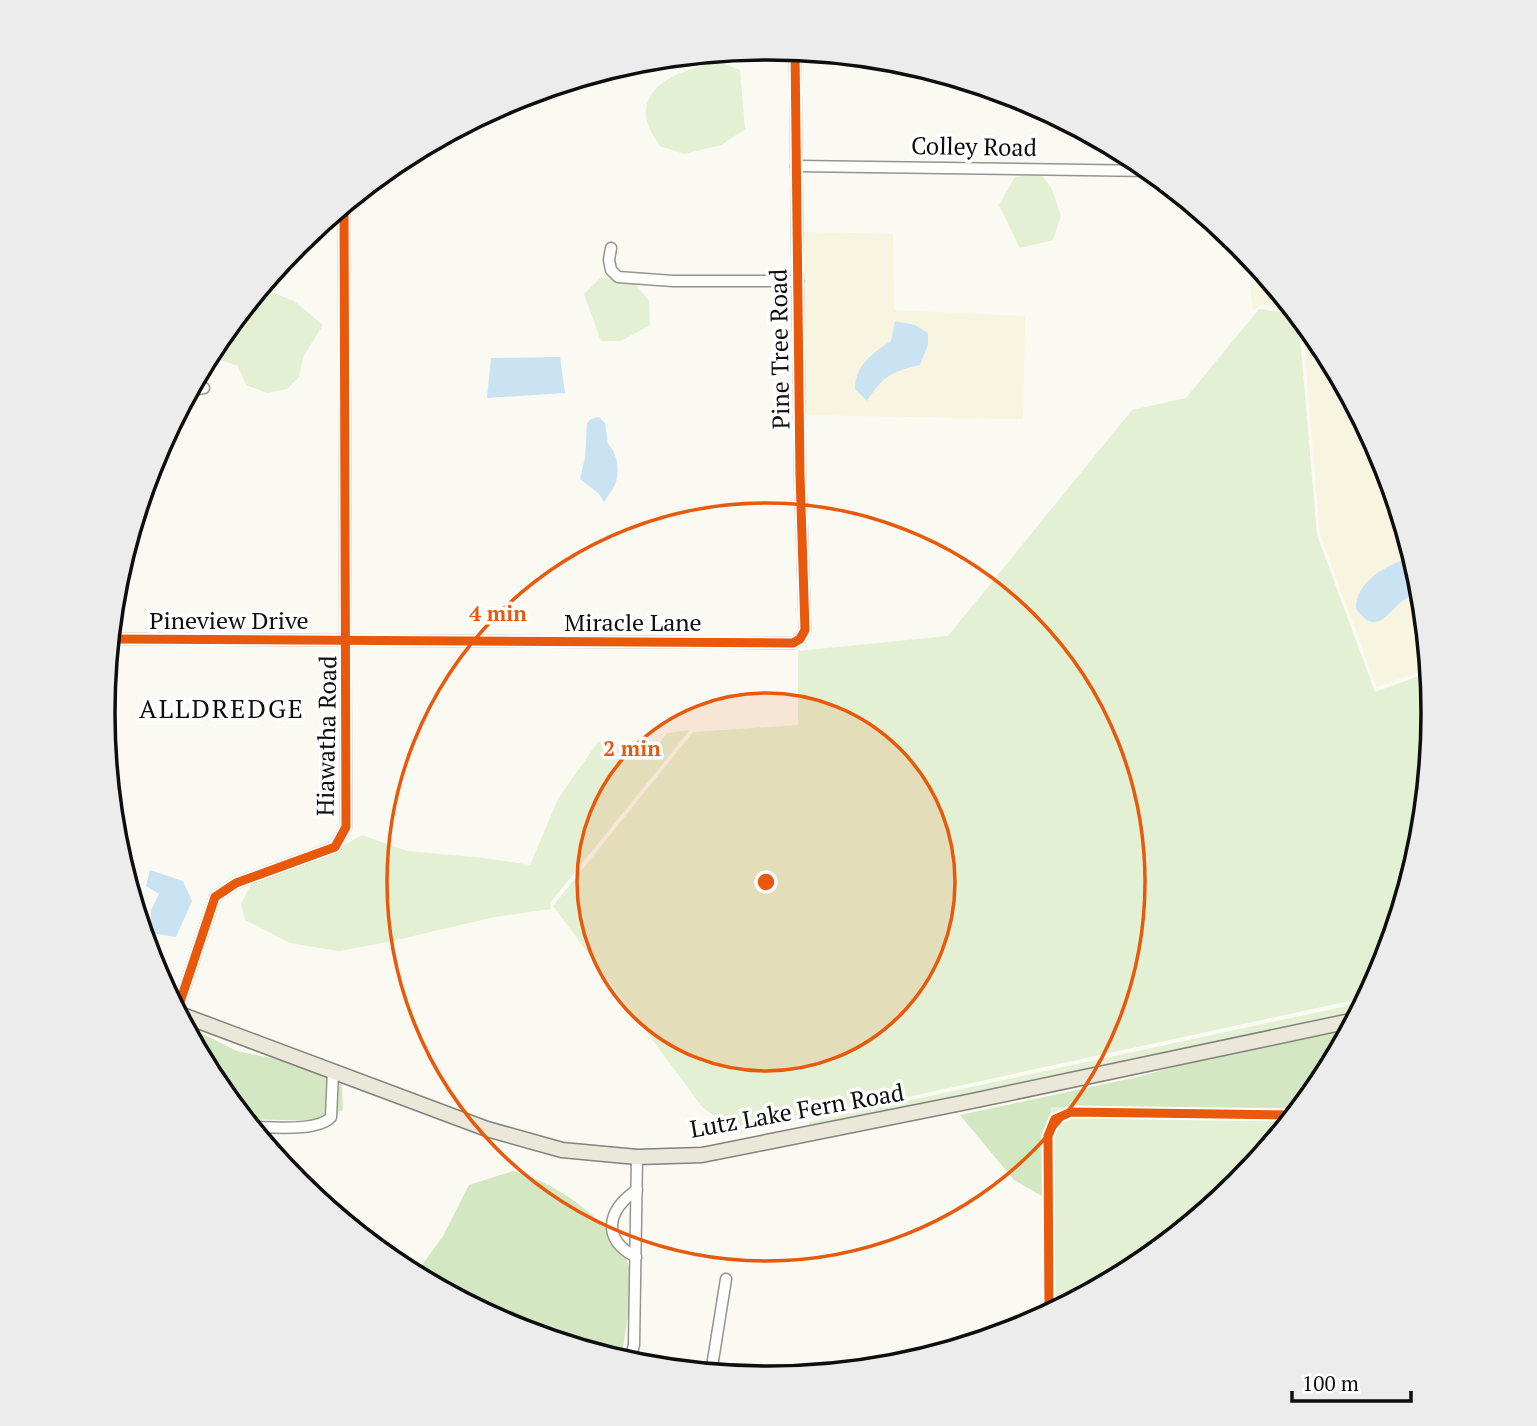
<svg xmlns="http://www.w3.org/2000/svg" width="1537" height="1426" font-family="'PT Serif',serif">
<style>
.farmland{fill:#f7f5df;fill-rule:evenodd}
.green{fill:#e3f0d3}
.forest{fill:#d3e7c2}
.water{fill:#cae3f3}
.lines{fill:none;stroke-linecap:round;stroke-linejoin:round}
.minor-casing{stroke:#949491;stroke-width:13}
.major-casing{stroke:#82817e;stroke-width:17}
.minor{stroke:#fefefd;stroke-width:10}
.major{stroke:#ece8d9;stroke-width:14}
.cycleway-casing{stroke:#fff;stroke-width:13}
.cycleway{stroke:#e8590c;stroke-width:9}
.ring{fill:none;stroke:#e8590c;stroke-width:3.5}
.labels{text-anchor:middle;stroke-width:7;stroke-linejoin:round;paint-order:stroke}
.street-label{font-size:24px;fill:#0e0e0e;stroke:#fff}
.neighbourhood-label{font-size:26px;letter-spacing:2px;fill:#0e0e0e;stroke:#fff}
.rim{fill:none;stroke:#0e0e0e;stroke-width:3.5}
.centre{fill:#e8590c;stroke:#fff;stroke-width:3.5}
.ring-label{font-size:21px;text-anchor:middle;font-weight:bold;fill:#e8590c;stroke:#fff;stroke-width:7;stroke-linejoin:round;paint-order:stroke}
</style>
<rect width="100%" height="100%" fill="#faf9f2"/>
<g class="farmland">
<path d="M802,232L893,234L894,310L1025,316L1023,419L804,415ZM891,341L920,365L903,369L879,381L867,401L855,389L871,353Z"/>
<path d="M1274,284L1293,308L1260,305L1253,310L1250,285Z"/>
<path d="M1302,318L1322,343L1384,459L1417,567L1411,562L1394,563L1381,570L1390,614L1401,602L1422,589L1430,668L1377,687L1320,534Z"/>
</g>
<g class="green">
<path d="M720,62L740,70L745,129L721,145L684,154L660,146C656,139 649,130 647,121C639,81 689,68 720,62Z"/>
<path d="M1041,174L1052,189L1061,216L1053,240L1020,248L999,205L1015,177Z"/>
<path d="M600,278L633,281L649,301L650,325L621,341H601L584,294Z"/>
<path d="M261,288L294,301L323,325L303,357L299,377L287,389L267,393L246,385L238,366L208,356L215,343Z"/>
<path d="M1259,309L1298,314L1317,535L1375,692L1430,672L1434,713L1421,843L1383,968L1368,997L741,1133L703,1108L553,906L693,732L798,725V651L948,636L1132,410L1186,398Z"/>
<path d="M690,730L550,903L551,909L494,917L388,942L339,951L290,943L245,920L241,904L252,882L339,848L362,835L407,851L485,858L530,865L558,799L598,742L655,749L667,733Z"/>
<path d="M1365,1002L1358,1015L809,1128V1122Z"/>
<path d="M1050,1107L1301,1109L1239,1184L1138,1267L1050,1313L1051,1201L1048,1136Z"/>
</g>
<g class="forest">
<path d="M184,1025L237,1051L286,1061L319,1072L342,1085L343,1110L315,1121L245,1119L215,1083Z"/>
<path d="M1353,1025L1322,1083L1301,1109L1051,1107L1048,1136L1051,1201L1014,1180L960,1115L1137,1077L1234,1051Z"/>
<path d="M513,1171C525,1175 537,1179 548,1185C578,1200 627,1238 630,1274C632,1302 625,1333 621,1361L513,1328L418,1277L417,1272L443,1236L469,1185Z"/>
</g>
<g class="water">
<path d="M895,321L915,325L928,333V345L920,365C891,372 883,376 867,401L855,389C855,366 872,353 891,341Z"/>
<path d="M560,357L565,393L487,398L491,358Z"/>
<path d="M599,417L605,423L608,444C617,452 620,470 616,482C614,488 608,496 604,502L599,494L580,479L585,458L587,423L591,419Z"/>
<path d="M1403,560C1418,563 1421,575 1422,589C1415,594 1405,598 1399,604C1382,620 1374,633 1356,609C1355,584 1383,567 1403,560Z"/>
<path d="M150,870L183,881L192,901L176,937L151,933V910L159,894L146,886Z"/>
</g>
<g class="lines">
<defs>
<g id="minor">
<path d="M796,166L1152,171"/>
<path d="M611,248L609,260L611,270L618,277L673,281H798"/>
<path d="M190,390L204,388"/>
<path d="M110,639L793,643L800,639L805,630L800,475L795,50"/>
<path d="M177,1011L215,897L236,883L335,847L346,827L344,204"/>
<path d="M251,1127C271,1127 318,1132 331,1117L333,1071"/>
<path d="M636,1257C601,1239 607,1210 637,1190"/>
<path d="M629,1363L634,1345L637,1157"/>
<path d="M711,1373L726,1279"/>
</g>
<path id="major" d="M177,1013L487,1129L562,1150L637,1157L702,1155L972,1101L1355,1020"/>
</defs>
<use href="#minor" class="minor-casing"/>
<use href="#major" class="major-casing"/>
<use href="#minor" class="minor"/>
<use href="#major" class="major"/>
<defs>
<g id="cycleway">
<path d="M110,639L793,643L800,639L805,630L800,475L795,50"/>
<path d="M177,1011L215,897L236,883L335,847L346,827L344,204"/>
<path d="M1049,1314L1048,1136L1055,1119L1071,1112L1296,1115"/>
</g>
</defs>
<use href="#cycleway" class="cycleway-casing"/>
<use href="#cycleway" class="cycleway"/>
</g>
<circle cx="766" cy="882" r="189" fill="#e8590c" fill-opacity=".12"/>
<g class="ring">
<circle cx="766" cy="882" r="189"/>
<circle cx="766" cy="882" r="379"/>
</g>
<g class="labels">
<g class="street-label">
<text transform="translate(974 147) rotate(1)" y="8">Colley Road</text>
<text transform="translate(780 349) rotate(-91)" y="8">Pine Tree Road</text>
<text x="229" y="629">Pineview Drive</text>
<text x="633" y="631">Miracle Lane</text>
<text transform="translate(327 736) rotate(-89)" y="8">Hiawatha Road</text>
<text transform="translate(797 1111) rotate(-10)" y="8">Lutz Lake Fern Road</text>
</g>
<g class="neighbourhood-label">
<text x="222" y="718">ALLDREDGE</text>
</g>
</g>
<path d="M0 0H1537V1426H0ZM115 713a653 653 0 1 1 1306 0a653 653 0 1 1-1306 0Z" fill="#ececec" fill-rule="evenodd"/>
<path class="rim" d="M115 713a653 653 0 1 1 1306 0a653 653 0 1 1-1306 0Z"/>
<circle cx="766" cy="882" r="10" class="centre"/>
<g class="ring-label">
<text x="498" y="621">4 min</text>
<text x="632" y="756">2 min</text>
</g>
<path d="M1292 1391v10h119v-10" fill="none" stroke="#0e0e0e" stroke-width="3.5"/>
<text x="1302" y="1391" font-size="21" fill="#0e0e0e" stroke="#ffffff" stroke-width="5" paint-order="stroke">100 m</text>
</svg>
